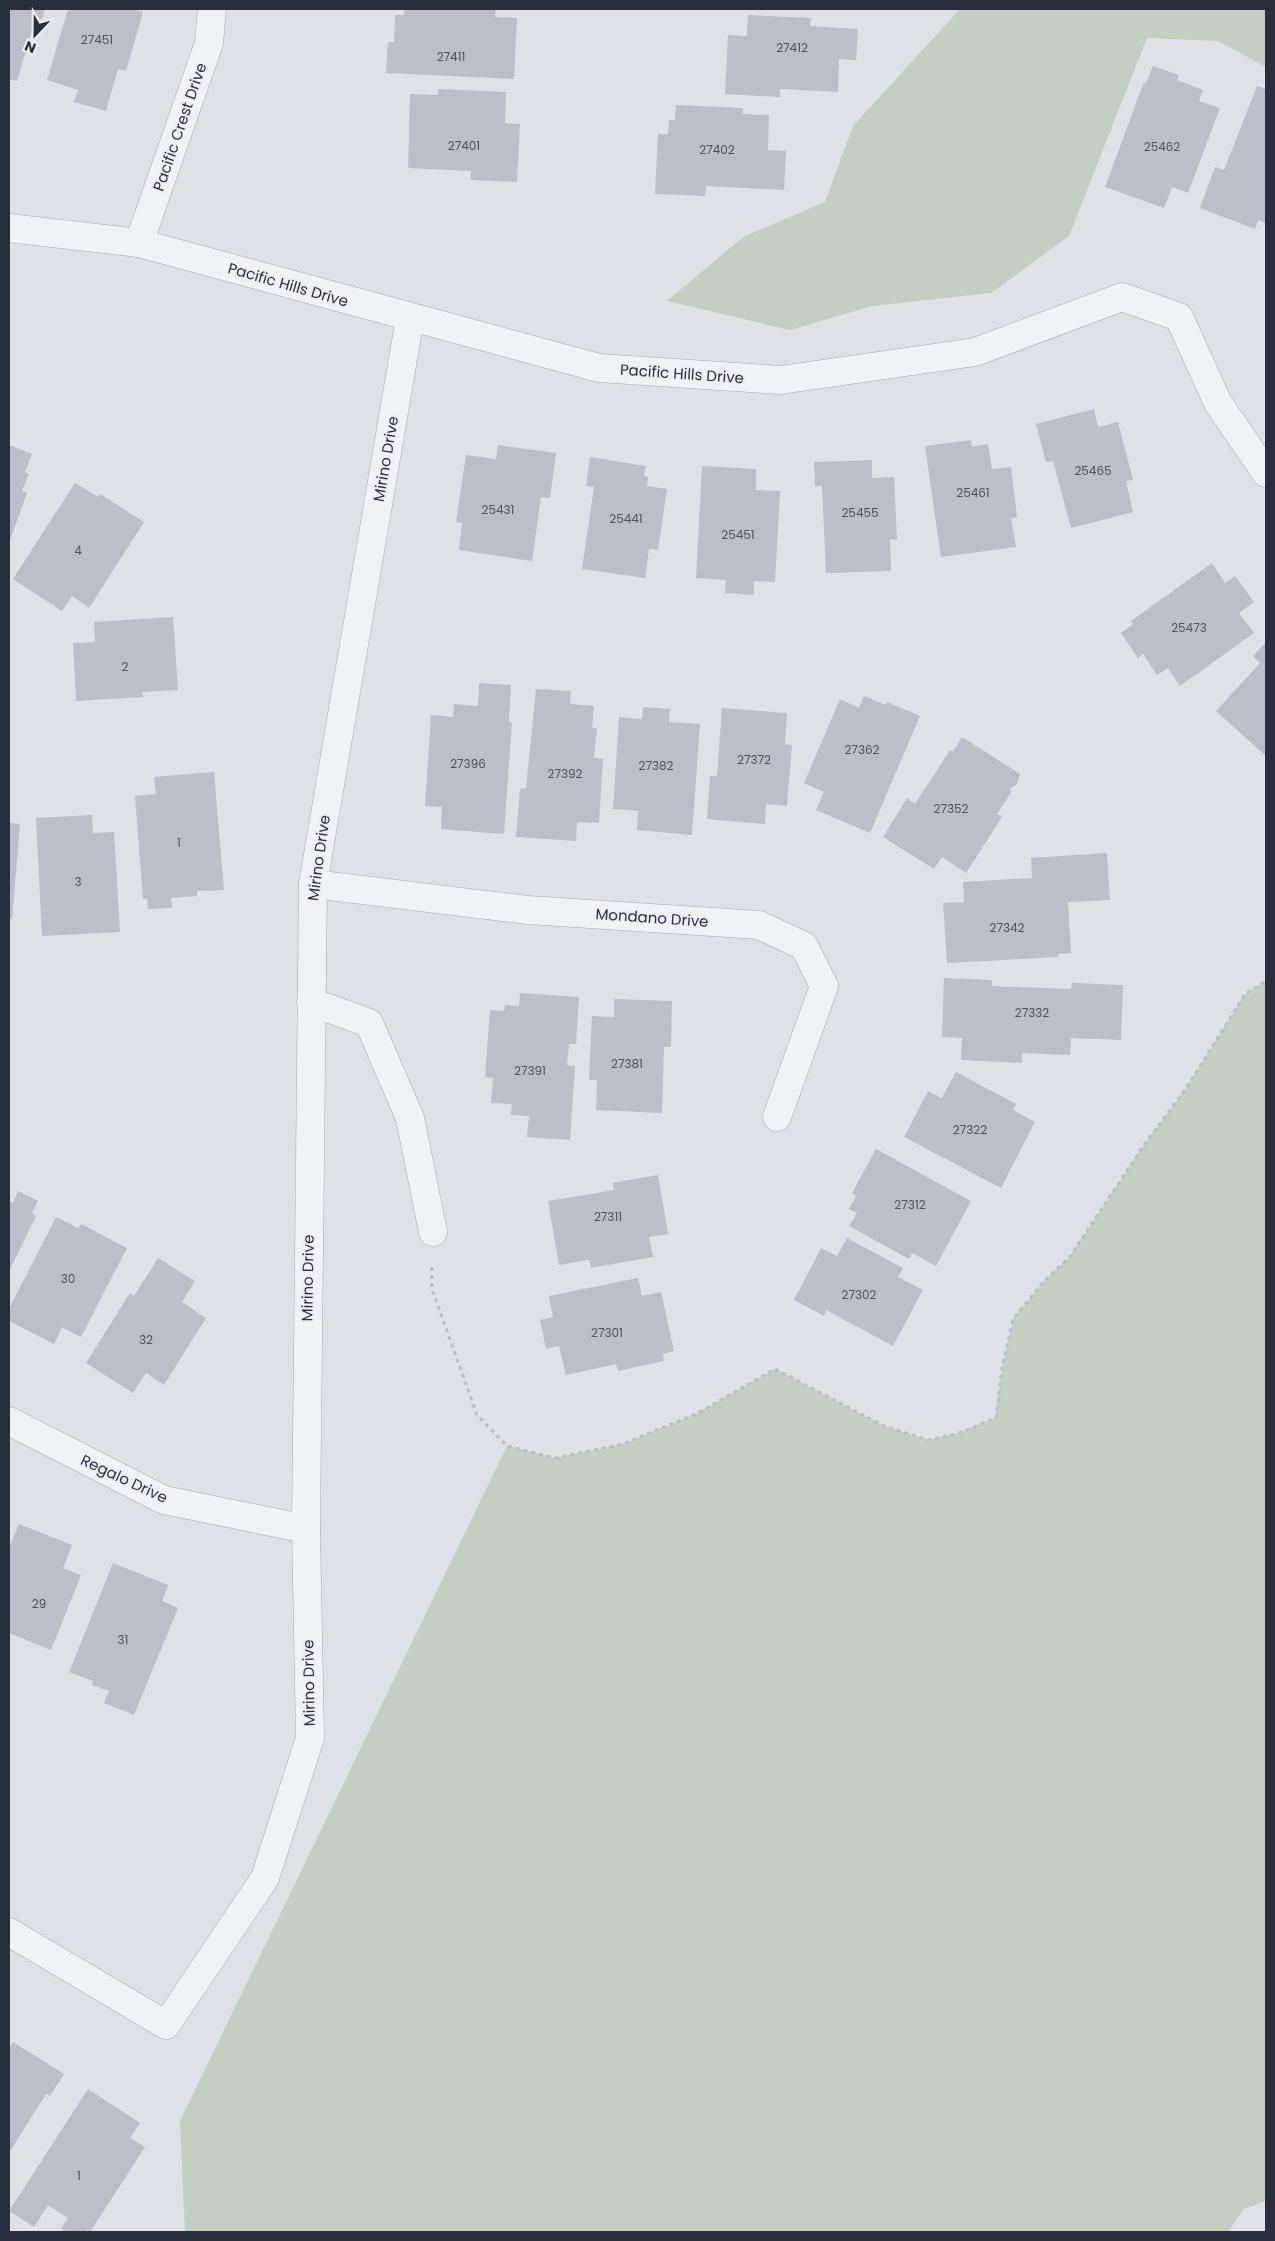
<svg xmlns="http://www.w3.org/2000/svg" width="1275" height="2241" font-family="Poppins,sans-serif">
<style>
.green{fill:#c3cfc0}
.building{fill:#bcbfc8}
.lines{fill:none;stroke-linecap:round;stroke-linejoin:round}
.minor-casing{stroke:#a8abb3;stroke-width:29}
.path{stroke:#bcbfc5;stroke-width:3;stroke-dasharray:4 4;stroke-linecap:butt}
.minor{stroke:#f0f2f5;stroke-width:28}
.labels{text-anchor:middle;stroke-width:4.5;stroke-linejoin:round;paint-order:stroke}
.number-label{font-size:12px;fill:#4e525f}
.street-label{font-size:15px;fill:#292e3c;stroke:#edeff4}
</style>
<rect width="100%" height="100%" fill="#dee1e6"/>
<g class="green">
<path d="M960,9H1266V67L1218,41L1147,38L1069,236L991,293L872,306L790,330L667,301L743,237L825,202L853,126Z"/>
<path d="M1266,981V2201L1244,2209L1228,2232H185L180,2121L507,1446L555,1458L623,1444L696,1414L775,1369L884,1426L928,1440L956,1434L995,1418L1002,1369L1013,1319L1045,1280L1069,1258L1142,1148L1187,1087L1245,994Z"/>
</g>
<g class="building">
<path d="M9,9H45L42,19L36,17L17,81L9,79Z"/>
<path d="M68,9H131L143,12L126,71L118,69L106,111L74,102L78,90L47,80Z"/>
<path d="M404,9H496L495,17L517,18L514,79L386,73L388,42H394L395,15H404Z"/>
<path d="M748,15L811,18L810,26L858,29L856,60L839,59L838,92L780,89V97L725,94L728,35L747,36Z"/>
<path d="M1153,66L1179,75L1177,80L1203,90L1199,101L1220,108L1188,193L1172,187L1164,208L1105,187L1144,82L1146,83Z"/>
<path d="M1257,86L1266,89V223L1258,220L1255,229L1200,208L1215,167L1224,170Z"/>
<path d="M438,89L506,92L505,123L520,124L517,182L471,180V171L408,168L410,94L438,95Z"/>
<path d="M676,105L743,108V114L769,115L768,150L786,151L784,190L706,186L705,196L655,194L658,134H668L669,120H675Z"/>
<path d="M1094,409L1098,427L1118,422L1133,480L1126,481L1133,512L1071,528L1053,461L1046,462L1036,424Z"/>
<path d="M971,440L972,447L988,444L992,469L1011,467L1017,517L1011,518L1016,547L941,557L925,446Z"/>
<path d="M9,445L32,454L25,472L29,474L22,491L27,493L9,543Z"/>
<path d="M498,445L556,453L550,498L541,497L532,561L459,550L462,523L456,522L466,455L496,459Z"/>
<path d="M590,457L646,466L644,476L648,477L647,486L667,489L658,550L649,549L645,578L582,569L594,487L586,486Z"/>
<path d="M872,460V478L894,477L897,540L890,539L891,571L826,573L822,486H815L814,462Z"/>
<path d="M702,466L756,469V490L780,491L775,582L754,581V595L725,593L726,580L696,578Z"/>
<path d="M75,483L98,497L100,494L144,522L89,608L72,596L62,611L13,579Z"/>
<path d="M1212,563L1225,583L1235,576L1254,602L1239,613L1254,633L1180,686L1168,668L1157,675L1143,654L1138,658L1121,633L1133,624L1131,621Z"/>
<path d="M173,617L178,690L142,692L143,697L76,701L73,643L95,642L94,622Z"/>
<path d="M1266,642V756L1216,711L1260,663L1253,656Z"/>
<path d="M479,683L511,685L509,722L512,723L504,834L441,829L442,807L425,806L431,715L453,717L454,704L478,706Z"/>
<path d="M536,689L571,691L570,704L594,706L592,728H597L594,758L603,759L599,823L577,822L576,841L516,837L520,789L526,788Z"/>
<path d="M864,696L886,705L887,702L920,716L870,833L816,810L824,792L804,783L840,699L859,708Z"/>
<path d="M643,707L670,709L669,722L700,724L692,835L637,830L638,811L613,809L619,717L642,719Z"/>
<path d="M722,708L787,713L785,744L792,745L787,806L766,804L765,824L707,819L710,776H717Z"/>
<path d="M962,737L1020,774L1017,784L1012,787L1010,790L1012,791L997,814L1002,817L966,873L942,857L934,869L883,837L907,798L915,804L950,750L953,752Z"/>
<path d="M214,772L224,890L197,891V896L171,898L172,908L148,909L147,899H143L135,796L156,794L154,777Z"/>
<path d="M92,815L93,833L114,832L120,932L42,936L36,818Z"/>
<path d="M9,823L20,824L12,919L9,918Z"/>
<path d="M1107,853L1110,900L1068,902L1071,953L1058,954V957L947,963L943,903L964,902L963,882L1032,878L1031,858Z"/>
<path d="M944,978L992,980V986L1071,989L1072,983L1123,985L1121,1040L1071,1038L1070,1055L1022,1053V1063L961,1060L962,1038L942,1037Z"/>
<path d="M520,993L579,997L576,1044H569L567,1065L575,1066L570,1140L527,1137L529,1116L511,1115L512,1104L491,1103L493,1078L485,1077L490,1010L504,1011L505,1005L519,1006Z"/>
<path d="M614,999L672,1001L671,1047H664L662,1113L596,1110L597,1080H589L592,1016L614,1017Z"/>
<path d="M956,1072L1016,1104L1013,1110L1035,1122L1001,1188L904,1137L928,1091L942,1098Z"/>
<path d="M876,1149L971,1201L936,1266L912,1253L909,1259L849,1226L857,1213L849,1209L856,1196L852,1193Z"/>
<path d="M658,1175L668,1234L649,1237L653,1257L591,1268L589,1260L559,1265L548,1201L614,1190L613,1183Z"/>
<path d="M18,1191L38,1201L32,1213L36,1216L9,1271V1200L13,1203Z"/>
<path d="M56,1217L78,1228L81,1224L127,1248L81,1337L62,1327L54,1344L9,1321V1309Z"/>
<path d="M847,1238L903,1268L898,1277L923,1290L893,1346L826,1310L824,1316L794,1300L821,1248L837,1256Z"/>
<path d="M158,1258L195,1281L182,1302L206,1318L164,1385L146,1373L133,1393L86,1363L130,1293L134,1296Z"/>
<path d="M638,1278L642,1296L661,1292L674,1351L663,1354L664,1361L618,1371L616,1364L566,1375L559,1346L546,1349L540,1320L553,1317L549,1296Z"/>
<path d="M19,1524L72,1545L63,1568L81,1575L51,1650L9,1633V1548Z"/>
<path d="M113,1563L168,1585L162,1601L178,1608L134,1715L104,1703L109,1691L92,1685L93,1681L69,1672Z"/>
<path d="M13,2042L64,2074L50,2096L46,2094L9,2153V2049Z"/>
<path d="M88,2089L140,2123L130,2138L145,2147L90,2232L87,2230L85,2232H67L61,2229L68,2218L48,2205L34,2227L9,2211Z"/>
</g>
<g class="lines">
<defs>
<g id="minor">
<path d="M9,228L139,243L599,368L781,380L975,352L1122,297L1179,317L1218,403L1266,473"/>
<path d="M139,243L209,43L212,9"/>
<path d="M313,884L528,910L759,925L804,946L824,986L777,1117"/>
<path d="M311,1002L369,1023L410,1118L433,1232"/>
<path d="M9,1421L164,1500L306,1529"/>
<path d="M9,1932L166,2025L265,1878L310,1738L306,1529L313,884L410,318"/>
</g>
</defs>
<use href="#minor" class="minor-casing"/>
<path class="path" d="M432,1267V1289L477,1415L507,1446L555,1458L623,1444L696,1414L775,1369L884,1426L928,1440L956,1434L996,1418L1002,1369L1013,1319L1045,1280L1069,1258L1142,1148L1187,1087L1245,994L1266,981"/>
<use href="#minor" class="minor"/>
</g>
<g class="labels">
<g class="number-label">
<text x="97" y="44">27451</text>
<text x="792" y="52">27412</text>
<text x="451" y="61">27411</text>
<text x="464" y="150">27401</text>
<text x="1162" y="151">25462</text>
<text x="717" y="154">27402</text>
<text x="1093" y="475">25465</text>
<text x="973" y="497">25461</text>
<text x="498" y="514">25431</text>
<text x="860" y="517">25455</text>
<text x="626" y="523">25441</text>
<text x="738" y="539">25451</text>
<text x="78" y="555">4</text>
<text x="1189" y="632">25473</text>
<text x="125" y="671">2</text>
<text x="862" y="754">27362</text>
<text x="754" y="764">27372</text>
<text x="468" y="768">27396</text>
<text x="656" y="770">27382</text>
<text x="565" y="778">27392</text>
<text x="951" y="813">27352</text>
<text x="179" y="847">1</text>
<text x="78" y="886">3</text>
<text x="1007" y="932">27342</text>
<text x="1032" y="1017">27332</text>
<text x="627" y="1068">27381</text>
<text x="530" y="1075">27391</text>
<text x="970" y="1134">27322</text>
<text x="910" y="1209">27312</text>
<text x="608" y="1221">27311</text>
<text x="68" y="1283">30</text>
<text x="859" y="1299">27302</text>
<text x="607" y="1337">27301</text>
<text x="146" y="1344">32</text>
<text x="39" y="1608">29</text>
<text x="123" y="1644">31</text>
<text x="79" y="2180">1</text>
</g>
<g class="street-label">
<text transform="translate(180 127) rotate(-71)" y="5">Pacific Crest Drive</text>
<text transform="translate(288 285) rotate(16)" y="5">Pacific Hills Drive</text>
<text transform="translate(682 374) rotate(4)" y="5">Pacific Hills Drive</text>
<text transform="translate(386 459) rotate(-80)" y="5">Mirino Drive</text>
<text transform="translate(319 858) rotate(-82)" y="5">Mirino Drive</text>
<text transform="translate(652 918) rotate(4)" y="5">Mondano Drive</text>
<text transform="translate(308 1278) rotate(-89)" y="5">Mirino Drive</text>
<text transform="translate(124 1479) rotate(25)" y="5">Regalo Drive</text>
<text transform="translate(309 1683) rotate(-91)" y="5">Mirino Drive</text>
</g>
</g>
<rect width="1275" height="2241" fill="none" stroke="#292e3c" stroke-width="20"/>
<g transform="translate(35 35) rotate(202)" stroke="#edeff4" stroke-width="4" paint-order="stroke">
<path d="M0-4L9 19L0 12L-9 19Z" fill="#292e3c"/>
<text y="-8" font-size="14" font-weight="bold" text-anchor="middle" fill="#292e3c">N</text>
</g>
</svg>
